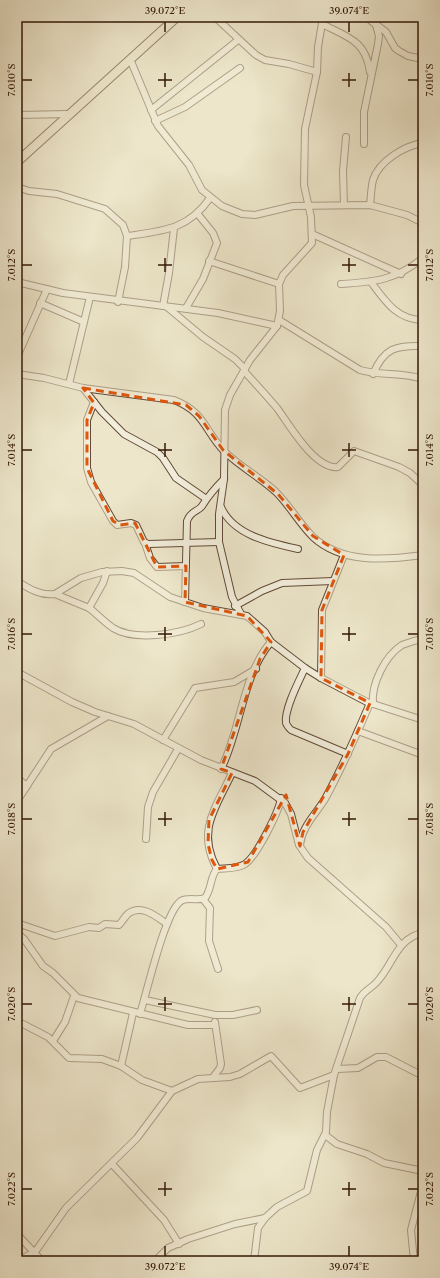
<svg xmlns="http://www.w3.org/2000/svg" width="440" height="1278" font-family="'Libre Caslon Text',serif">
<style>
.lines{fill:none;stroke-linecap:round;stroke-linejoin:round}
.minor-casing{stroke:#624b38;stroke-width:8}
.major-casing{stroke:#331707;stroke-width:10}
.minor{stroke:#f3efdd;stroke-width:6}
.major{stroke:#ede6cb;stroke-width:8}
.marked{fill:none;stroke:#df560c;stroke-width:3;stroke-dasharray:8 5;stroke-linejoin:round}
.ticks{fill:none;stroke:#331707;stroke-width:1.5}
.neatline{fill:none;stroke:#331707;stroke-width:1.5}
.ticks-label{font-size:10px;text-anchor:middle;fill:#331707}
</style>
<rect width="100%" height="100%" fill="#ede6cb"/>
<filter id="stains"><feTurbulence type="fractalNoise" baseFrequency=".005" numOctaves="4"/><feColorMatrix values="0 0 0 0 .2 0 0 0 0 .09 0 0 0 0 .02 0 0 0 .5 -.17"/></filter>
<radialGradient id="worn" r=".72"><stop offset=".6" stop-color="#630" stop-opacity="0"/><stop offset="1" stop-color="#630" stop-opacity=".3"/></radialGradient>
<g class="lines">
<defs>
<g id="minor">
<path d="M215,17L256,55L265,60L289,64L317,72"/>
<path d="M366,17L386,32L395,48L399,51L408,56L423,59"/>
<path d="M322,24C348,37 366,41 370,72"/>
<path d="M130,59L158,126L189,165L202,190L222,206L242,214L255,215L293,206L370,205L407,215L423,223"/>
<path d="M151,110L238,40"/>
<path d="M17,115L69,114"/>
<path d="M155,121L185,107L240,68"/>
<path d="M364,144V112L378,44L379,36L376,25"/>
<path d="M17,187L29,191L57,194L105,209L123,225L127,236L125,267L118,302"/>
<path d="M344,205L343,171L346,137"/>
<path d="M370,205C371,197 371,188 373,180C379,161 404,146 423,143"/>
<path d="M312,234L401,274"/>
<path d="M127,236C162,231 188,230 210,198"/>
<path d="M209,261L279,284"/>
<path d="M17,282L63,293L218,313L277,326"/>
<path d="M371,282C385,301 397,320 423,320"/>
<path d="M341,284C375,282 396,280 423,258"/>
<path d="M40,303L84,322"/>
<path d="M163,306L169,273L174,228"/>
<path d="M167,307L203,337L235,359L245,369"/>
<path d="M186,308L203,279L217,243L213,233L197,213"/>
<path d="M279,320L360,370C381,376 402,372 423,379"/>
<path d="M17,357L47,289"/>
<path d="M244,371C255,383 266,395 277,408C289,424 315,470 338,467L354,451L399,467L410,473L423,485"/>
<path d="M17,374L44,378L83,388L174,400C205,412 204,430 224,451C240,467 260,477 276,492C290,506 299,523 313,537C342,564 386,560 423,555"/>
<path d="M373,374C384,348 396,345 423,346"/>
<path d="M69,384L90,297"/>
<path d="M83,388L102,412L124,434L157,452L163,458L176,478L205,498"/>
<path d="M94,402L87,420V468L91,482L113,521L117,525L131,523L136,525L144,542L148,544L219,542"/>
<path d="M221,507C233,535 270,543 298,549"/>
<path d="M145,543L150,558L157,567L186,566"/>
<path d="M107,571L103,583L89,608C97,614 104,622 113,628C134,641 179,635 201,624"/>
<path d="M17,581C29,589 41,596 55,594L81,578L102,572L122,571L134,573L170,597L203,608L247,616L265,632L271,642L305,668L321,678L367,702L423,720"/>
<path d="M55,594L89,608"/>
<path d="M185,602L187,521C191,510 198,512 202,506C209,495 215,488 224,479"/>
<path d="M235,606L262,591L282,583L333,581"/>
<path d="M241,614L232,597L219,542V514L224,479L225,410L230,395L250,360L277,326L280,311L279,284L283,275L312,243L311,217L304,185L305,129L317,72L318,47L323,17"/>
<path d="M305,668C299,681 284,709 286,723C287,726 289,728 291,730L348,754"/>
<path d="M17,672L72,702L95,712L134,724L201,760L255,781L285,803L291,814L299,845L308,858L386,927L401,945"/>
<path d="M321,678L322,610L344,555"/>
<path d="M373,704C371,684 385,656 402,645C409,642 416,640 423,639"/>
<path d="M358,731L423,755"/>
<path d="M163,740L195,688L234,682L256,669"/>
<path d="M221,769C241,730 242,675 271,642"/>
<path d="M17,778L27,786"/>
<path d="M17,801L51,749L108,716"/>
<path d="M146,839L148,807L153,792L178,749"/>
<path d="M300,845C302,826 316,814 325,799C342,768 356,736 370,703"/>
<path d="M217,869C196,830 216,808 232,773"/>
<path d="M203,899L210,908L209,941L218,969"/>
<path d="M17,923L55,936L89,927L99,928L105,924L119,925C122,922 125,916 129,913C142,904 157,917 167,924"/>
<path d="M17,933L24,939L43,966L53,973L78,998L188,1025H215"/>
<path d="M145,1000L215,1015H233L257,1010"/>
<path d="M140,1014C147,992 165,911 181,901C188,897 198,901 205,898C212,889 210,876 217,869C226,868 238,869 245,864C256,857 279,812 281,798"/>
<path d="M17,1021L48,1037L69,1058L102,1059L121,1066L142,1080L172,1091"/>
<path d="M53,1041L65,1022L74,996"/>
<path d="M121,1066L133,1013"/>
<path d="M337,1069L358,1068L377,1057H386L423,1076"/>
<path d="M214,1076L220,1068L221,1064L215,1022"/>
<path d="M325,1135L337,1144L367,1154L384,1163L423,1171"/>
<path d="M112,1164L164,1220L179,1244"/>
<path d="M17,1234L42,1261"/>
<path d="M17,1261L35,1252L66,1208L137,1138L172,1091L198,1079L230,1077L240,1074L271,1056L300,1088L334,1075"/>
<path d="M155,1261L168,1248L188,1239L235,1224L265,1218L277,1207L307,1191L317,1150L326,1132L327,1112L334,1075L360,998C364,991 370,989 376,983C393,966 396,938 423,933"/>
<path d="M254,1261L258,1228L265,1218"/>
<path d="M414,1261L411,1230L423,1184"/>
</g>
<path id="major" d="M17,162L177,17"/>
</defs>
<use href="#minor" class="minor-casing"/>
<use href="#major" class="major-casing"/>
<use href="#minor" class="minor"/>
<use href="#major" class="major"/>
</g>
<path d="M0 0H440V1278H0ZM83,388L186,405L199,416L223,450L278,494L313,536L344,555L322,610L321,678L370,703L348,754L303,832L300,846L286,795L248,862L217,869L212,860L208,844L209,820L232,773L221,769L260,659L271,642L247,616L185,602L186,566L157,567L135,523L120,525L113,521L87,468V420L94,403Z" fill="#ede6cb" fill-opacity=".55" fill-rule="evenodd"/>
<path class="marked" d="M83,388L186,405L199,416L223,450L278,494L313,536L344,555L322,610L321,678L370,703L348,754L303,832L300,846L286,795L248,862L217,869L212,860L208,844L209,820L232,773L221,769L260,659L271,642L247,616L185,602L186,566L157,567L135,523L120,525L113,521L87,468V420L94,403Z"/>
<path class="ticks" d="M165,22V32M349,22V32M165,73V87M349,73V87M22,80H32M158,80H172M342,80H356M408,80H418M165,258V272M349,258V272M22,265H32M158,265H172M342,265H356M408,265H418M165,443V457M349,443V457M22,450H32M158,450H172M342,450H356M408,450H418M165,627V641M349,627V641M22,634H32M158,634H172M342,634H356M408,634H418M165,812V826M349,812V826M22,819H32M158,819H172M342,819H356M408,819H418M165,997V1011M349,997V1011M22,1004H32M158,1004H172M342,1004H356M408,1004H418M165,1182V1196M349,1182V1196M22,1189H32M158,1189H172M342,1189H356M408,1189H418M165,1246V1256M349,1246V1256"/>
<rect width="440" height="1278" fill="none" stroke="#ede6cb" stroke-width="44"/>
<rect x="22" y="22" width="396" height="1234" class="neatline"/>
<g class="ticks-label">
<text x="165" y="14">39.072°E</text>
<text x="349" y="14">39.074°E</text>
<text transform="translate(11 80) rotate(-90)" y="4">7.010°S</text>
<text transform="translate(429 80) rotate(-90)" y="4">7.010°S</text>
<text transform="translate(11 265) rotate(-90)" y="4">7.012°S</text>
<text transform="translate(429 265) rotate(-90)" y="4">7.012°S</text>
<text transform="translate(11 450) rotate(-90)" y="4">7.014°S</text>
<text transform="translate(429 450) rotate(-90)" y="4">7.014°S</text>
<text transform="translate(11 634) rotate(-90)" y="4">7.016°S</text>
<text transform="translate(429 634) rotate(-90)" y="4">7.016°S</text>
<text transform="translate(11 819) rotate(-90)" y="4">7.018°S</text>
<text transform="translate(429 819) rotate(-90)" y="4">7.018°S</text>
<text transform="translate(11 1004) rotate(-90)" y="4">7.020°S</text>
<text transform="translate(429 1004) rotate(-90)" y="4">7.020°S</text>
<text transform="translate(11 1189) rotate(-90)" y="4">7.022°S</text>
<text transform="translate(429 1189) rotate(-90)" y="4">7.022°S</text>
<text x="165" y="1270">39.072°E</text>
<text x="349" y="1270">39.074°E</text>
</g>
<rect width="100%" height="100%" filter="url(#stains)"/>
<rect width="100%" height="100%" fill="url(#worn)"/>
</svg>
